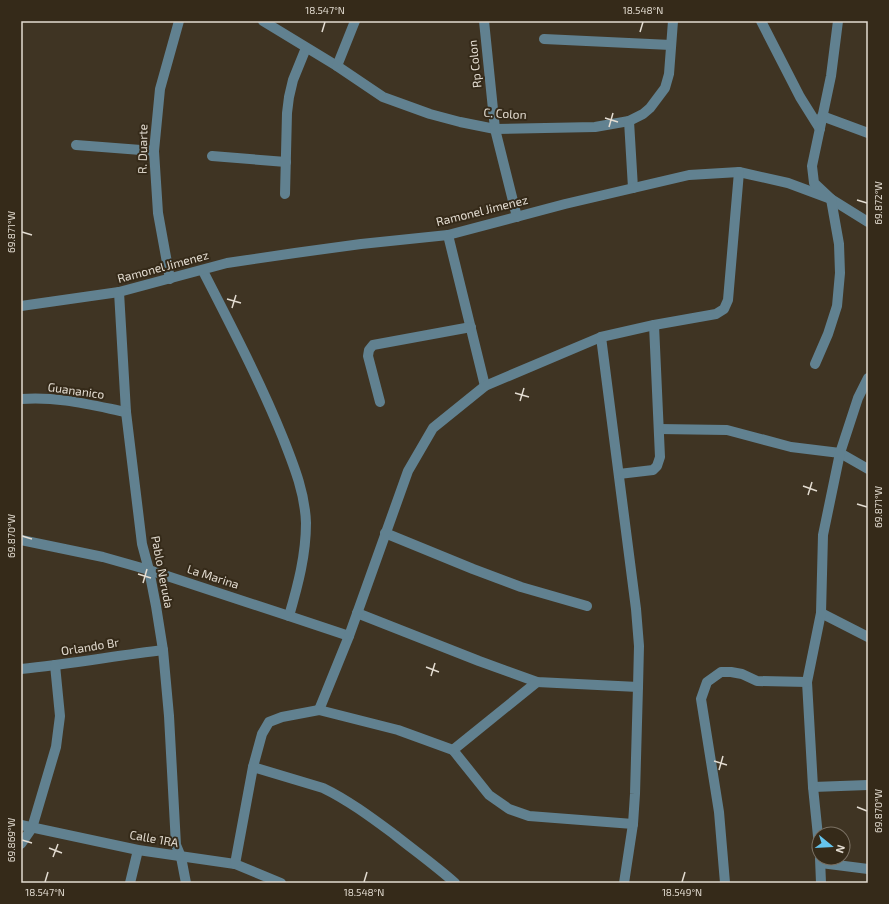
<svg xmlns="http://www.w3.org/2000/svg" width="889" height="904" font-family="'Exo 2',sans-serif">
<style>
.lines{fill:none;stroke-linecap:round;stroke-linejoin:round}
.minor{stroke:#618190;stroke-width:10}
.ticks{fill:none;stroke:#e3dcd1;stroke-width:1.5}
.labels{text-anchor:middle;stroke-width:4;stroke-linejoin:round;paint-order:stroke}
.street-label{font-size:12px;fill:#e3dcd1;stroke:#352a19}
.neatline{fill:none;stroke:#e3dcd1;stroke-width:1.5}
.ticks-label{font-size:10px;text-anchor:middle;fill:#e3dcd1}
</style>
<rect width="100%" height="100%" fill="#3f3423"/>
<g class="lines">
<g class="minor">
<path d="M263,21L337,66L383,97L430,114L460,122L495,129L595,127L629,121L643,114L650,108L665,88L669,74L673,21"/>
<path d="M484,21L495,129L517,217"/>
<path d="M761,21L800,97L820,129"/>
<path d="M544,39L671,45"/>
<path d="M337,66L355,21"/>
<path d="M822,116L868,133"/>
<path d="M629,121L633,188"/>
<path d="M76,145L154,151"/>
<path d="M212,156L286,162"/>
<path d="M285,194L287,113L289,97L293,80L306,48"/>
<path d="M448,235L485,386"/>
<path d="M203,271C231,326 260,381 283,438C294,466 305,493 306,523C306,555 298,585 289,616"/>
<path d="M170,279L158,213L154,151L160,89L179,21"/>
<path d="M119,292L126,412L142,544L149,570L156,606L163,650L169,716L176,845L181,857L186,883"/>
<path d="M21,306L119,292L227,263L295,253L361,244L448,235L565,204L689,175L739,172L788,183L831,199L868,222"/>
<path d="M601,337L636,609L639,646L638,687L635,794L633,824L624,883"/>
<path d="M815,364L828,334L837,306L840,273L839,244L831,199L814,183L812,166L831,76L838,21"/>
<path d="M21,399C57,396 91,405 126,412"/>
<path d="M380,402L368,356L369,350L373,345L471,327"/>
<path d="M659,429L727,430L791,447L840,453L868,469"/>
<path d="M619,474L653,470L657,466L660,457L654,325"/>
<path d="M385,533L473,569L521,587L587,606"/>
<path d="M21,540L103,557L149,570L289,616L349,636"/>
<path d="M357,613L479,661L537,682L638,687"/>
<path d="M821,613L868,637"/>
<path d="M21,669C68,664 115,656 163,650"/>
<path d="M319,710L349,636L408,471L433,428L485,386L601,337L654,325L716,314L724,309L728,300L739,172"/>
<path d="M453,750L489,795L509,809L529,816L633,824"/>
<path d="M253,767L323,788C348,800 372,818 395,835C415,851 436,866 455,883"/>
<path d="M813,787L868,785"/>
<path d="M21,825L138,850L235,864L281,883"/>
<path d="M21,844L32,828L56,747L60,716L55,665"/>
<path d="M819,846L813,787L807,682L821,613L823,535L840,453L858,398L868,378"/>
<path d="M820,858L821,883"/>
<path d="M821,863L868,869"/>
<path d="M235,864L253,767L262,734L269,722L282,717L319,710L398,730L453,750L537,682"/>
<path d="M130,883L138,850"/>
<path d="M725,883L719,812L701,699L707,682L721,672H731L742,674L757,681L807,682"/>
</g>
</g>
<path class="ticks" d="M322,32L325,22M640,32L643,22M605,118L618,122M609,127L613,113M857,200L867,203M22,232L32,235M227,299L241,303M232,308L236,295M515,393L529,397M520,401L524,388M803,486L817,491M808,495L812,482M857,504L867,507M22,536L32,539M138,574L151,578M143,583L147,569M426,667L439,672M431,676L435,663M714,761L727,765M719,770L723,756M857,807L867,811M22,840L32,843M49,848L62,853M53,857L58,844M45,882L48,872M364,882L367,872M682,882L685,872"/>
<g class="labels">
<g class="street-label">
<text transform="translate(475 64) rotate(-96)" y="4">Rp Colon</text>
<text transform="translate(505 114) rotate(3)" y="4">C. Colon</text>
<text transform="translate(143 149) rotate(-89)" y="4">R. Duarte</text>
<text transform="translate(482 211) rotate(-14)" y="4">Ramonel Jimenez</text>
<text transform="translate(163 267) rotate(-15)" y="4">Ramonel Jimenez</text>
<text transform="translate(76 391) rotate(8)" y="4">Guananico</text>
<text transform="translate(162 572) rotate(79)" y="4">Pablo Neruda</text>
<text transform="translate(213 577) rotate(18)" y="4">La Marina</text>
<text transform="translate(90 647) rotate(-9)" y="4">Orlando Br</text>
<text transform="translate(154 839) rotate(10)" y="4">Calle 1RA</text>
</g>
</g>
<rect width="889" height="904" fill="none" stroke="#352a19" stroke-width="44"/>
<g transform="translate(831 846) rotate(108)"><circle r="19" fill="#352a19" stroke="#7b7163"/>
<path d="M0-3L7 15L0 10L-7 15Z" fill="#65c5ee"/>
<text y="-6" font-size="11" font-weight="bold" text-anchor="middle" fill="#e3dcd1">N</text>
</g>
<rect x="22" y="22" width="845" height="860" class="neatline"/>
<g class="ticks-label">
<text x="325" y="14">18.547°N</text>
<text x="643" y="14">18.548°N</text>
<text transform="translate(878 203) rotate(-90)" y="4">69.872°W</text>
<text transform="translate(11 232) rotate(-90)" y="4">69.871°W</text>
<text transform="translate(878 507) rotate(-90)" y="4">69.871°W</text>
<text transform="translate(11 536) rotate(-90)" y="4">69.870°W</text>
<text transform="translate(878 811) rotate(-90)" y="4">69.870°W</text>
<text transform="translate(11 840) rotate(-90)" y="4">69.869°W</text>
<text x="45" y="896">18.547°N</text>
<text x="364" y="896">18.548°N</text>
<text x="682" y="896">18.549°N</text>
</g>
</svg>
